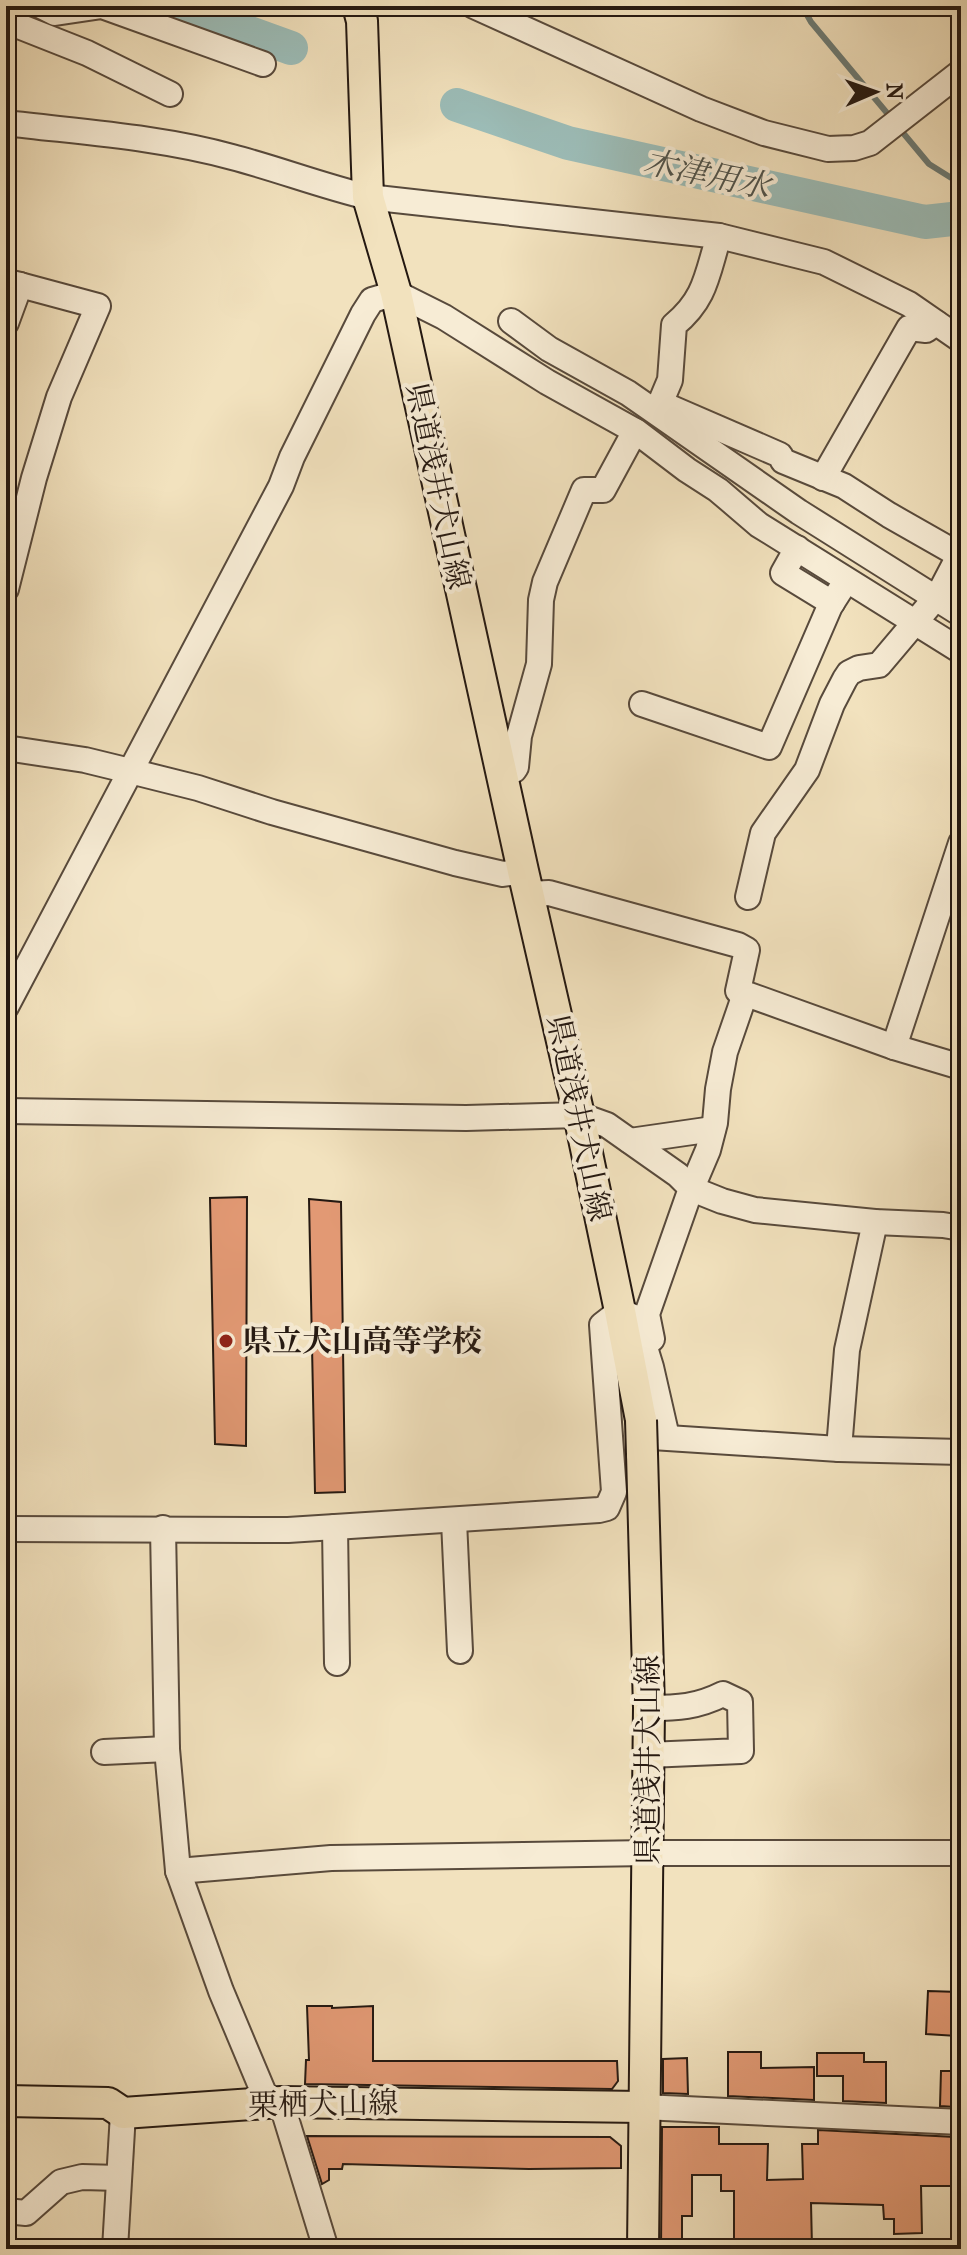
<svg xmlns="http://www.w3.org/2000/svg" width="967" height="2255" font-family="'IM FELL French Canon','Noto Serif JP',serif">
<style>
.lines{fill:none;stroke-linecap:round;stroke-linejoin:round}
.stream{stroke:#6c7b75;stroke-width:6}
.river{stroke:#9cbdb8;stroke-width:34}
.building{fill:#e29974;stroke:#241811;stroke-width:2}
.minor-casing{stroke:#584a3c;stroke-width:28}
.major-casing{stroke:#241811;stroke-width:34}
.minor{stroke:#f7ecd5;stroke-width:24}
.major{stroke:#f2e2be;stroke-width:30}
.major-bridge-casing{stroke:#241811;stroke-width:34;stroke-linecap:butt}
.major-bridge{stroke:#f2e2be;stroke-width:30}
.poi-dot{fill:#8f2418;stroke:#f7ecd5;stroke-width:3}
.labels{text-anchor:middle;stroke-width:8;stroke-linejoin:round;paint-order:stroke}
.street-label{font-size:30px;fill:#241811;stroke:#f7ecd5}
.poi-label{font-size:30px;font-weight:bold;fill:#241811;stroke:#f7ecd5;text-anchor:start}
.water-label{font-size:32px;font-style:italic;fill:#4e524b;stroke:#f7ecd5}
</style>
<rect width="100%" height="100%" fill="#f2e2be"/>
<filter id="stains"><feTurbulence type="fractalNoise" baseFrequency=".0025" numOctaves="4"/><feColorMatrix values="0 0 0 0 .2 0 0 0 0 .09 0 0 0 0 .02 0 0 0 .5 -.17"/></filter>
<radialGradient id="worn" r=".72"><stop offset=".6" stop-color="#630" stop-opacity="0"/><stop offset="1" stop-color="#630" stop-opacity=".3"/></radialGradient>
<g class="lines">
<g class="stream">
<path d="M802,6L811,22L892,119"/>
<path d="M899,128L929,164L961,184"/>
</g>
<g class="river">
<path d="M176,6L291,48"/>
<path d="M457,105L568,143L925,222L961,218"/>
</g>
</g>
<g class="building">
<path d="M247,1197L246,1446L215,1444L210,1198Z"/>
<path d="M309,1199L341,1202L345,1492L315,1493Z"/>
<path d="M928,1991L959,1992L957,2036L926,2034Z"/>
<path d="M307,2006H332V2008L373,2006V2061H617L618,2081L612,2089L305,2084L306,2060H309Z"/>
<path d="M728,2052H761V2068L814,2067V2100L728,2096Z"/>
<path d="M817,2053H864V2062H886V2103L843,2101V2076H817Z"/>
<path d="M687,2058L688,2094L663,2093V2059Z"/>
<path d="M941,2071H955V2107L940,2106Z"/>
<path d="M662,2127H719V2144H768L767,2180L803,2179L802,2144H818V2130L955,2137V2169H961V2186H921L922,2233L894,2234V2219H884L883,2205L811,2203L812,2247L734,2249V2191H721V2175H692V2216H682V2249H661Z"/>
<path d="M307,2136L610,2137L621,2146V2168L529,2169L343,2164L342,2169H329V2180L322,2184Z"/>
</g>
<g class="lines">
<defs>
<g id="minor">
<path d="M41,6L55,13L102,6L263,64"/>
<path d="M474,6L701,109L764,133L828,149L854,148L870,143L961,72"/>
<path d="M6,21L87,53L170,94"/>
<path d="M6,123C79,132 161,137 232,157C278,169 322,186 368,197L719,236L824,262L909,304L961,340"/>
<path d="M511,321L549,349L628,393L799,512L961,614"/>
<path d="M6,323L20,285L7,282"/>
<path d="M667,406L662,399L670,380L674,325C706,299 707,274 719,236"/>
<path d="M662,413L667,406L780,455L783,461L844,486L889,515L961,556"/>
<path d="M823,478L909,328L926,330L936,323"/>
<path d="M797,548L783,573L832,603"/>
<path d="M6,589L34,478L59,397L98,306L20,285"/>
<path d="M642,704L769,747L830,606L846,581"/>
<path d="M6,748L85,760L130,771L198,788L272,812L455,863L503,874L523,871"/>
<path d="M501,772L514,770L516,767L519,736L539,664L541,600L545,582L584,490H603L635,431"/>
<path d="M528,894L549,893L738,945L747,950L738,991L894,1047L961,1067"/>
<path d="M748,897L763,833L807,770L832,704L845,679L849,673L859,668L879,665L939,594L961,552"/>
<path d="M6,1007L281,486L292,457L363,314L372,300L396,293L444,317L547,382L637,432L687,470L718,490L759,525L961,651"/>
<path d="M894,1047L961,843"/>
<path d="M6,1111L466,1118L579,1115L607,1125L678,1175L692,1189L722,1201L755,1210L875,1222L943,1225L961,1228"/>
<path d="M630,1141L713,1129"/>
<path d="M652,1339L647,1314L688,1197L708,1150L715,1123L718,1089L725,1052L745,994"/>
<path d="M652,1437L839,1449L961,1452"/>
<path d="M839,1449L847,1350L875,1222"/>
<path d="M454,1521L460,1651"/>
<path d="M335,1527L337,1663"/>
<path d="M163,1528L167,1749L178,1871L221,1991L268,2103"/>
<path d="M6,1529L288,1530L599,1510L607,1508L614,1492L602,1325L620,1311L636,1318L651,1367L667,1437"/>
<path d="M104,1752L167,1749"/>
<path d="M648,1755L741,1751L740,1702L723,1694C697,1707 678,1708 649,1708"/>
<path d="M178,1871L331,1858L648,1853H961"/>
<path d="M281,2102L326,2249"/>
<path d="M643,2107L961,2122"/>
<path d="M6,2211L26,2213L61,2182L82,2177L119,2178"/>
<path d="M115,2249L123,2113"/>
</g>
<g id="major">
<path d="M358,6L362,21L368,197L396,293L523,871L579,1115L620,1311L641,1420"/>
<path d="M642,1454L649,1708L643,2249"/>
<path d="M6,2101L108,2103L123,2113L281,2102L643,2107"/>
</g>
</defs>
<use href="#minor" class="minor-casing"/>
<use href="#major" class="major-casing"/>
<use href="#minor" class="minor"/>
<use href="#major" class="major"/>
<defs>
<path id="major-bridge" d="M641,1420L642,1454"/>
</defs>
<use href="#major-bridge" class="major-bridge-casing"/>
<use href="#major-bridge" class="major-bridge"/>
</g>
<circle class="poi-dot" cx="226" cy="1341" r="8"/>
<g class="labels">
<g class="street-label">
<text transform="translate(438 486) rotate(78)" y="10">県道浅井犬山線</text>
<text transform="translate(579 1118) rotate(78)" y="10">県道浅井犬山線</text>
<text transform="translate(648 1760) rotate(-90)" y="10">県道浅井犬山線</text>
<text transform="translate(323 2104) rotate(-1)" y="10">栗栖犬山線</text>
</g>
<g class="poi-label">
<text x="242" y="1351">県立犬山高等学校</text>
</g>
<g class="water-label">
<text transform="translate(707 174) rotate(12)" y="11">木津用水</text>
</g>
</g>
<rect width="967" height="2255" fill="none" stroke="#f2e2be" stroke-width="32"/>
<rect x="8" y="8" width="951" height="2239" fill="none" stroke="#241811" stroke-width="4"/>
<rect x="16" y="16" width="935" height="2223" fill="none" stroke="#241811" stroke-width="2"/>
<g transform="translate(875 92) rotate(88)" stroke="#f7ecd5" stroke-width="6" paint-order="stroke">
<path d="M0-6L14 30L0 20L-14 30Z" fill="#241811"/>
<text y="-12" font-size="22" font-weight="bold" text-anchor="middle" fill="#241811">N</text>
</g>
<rect width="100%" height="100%" filter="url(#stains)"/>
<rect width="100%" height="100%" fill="url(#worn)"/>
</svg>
